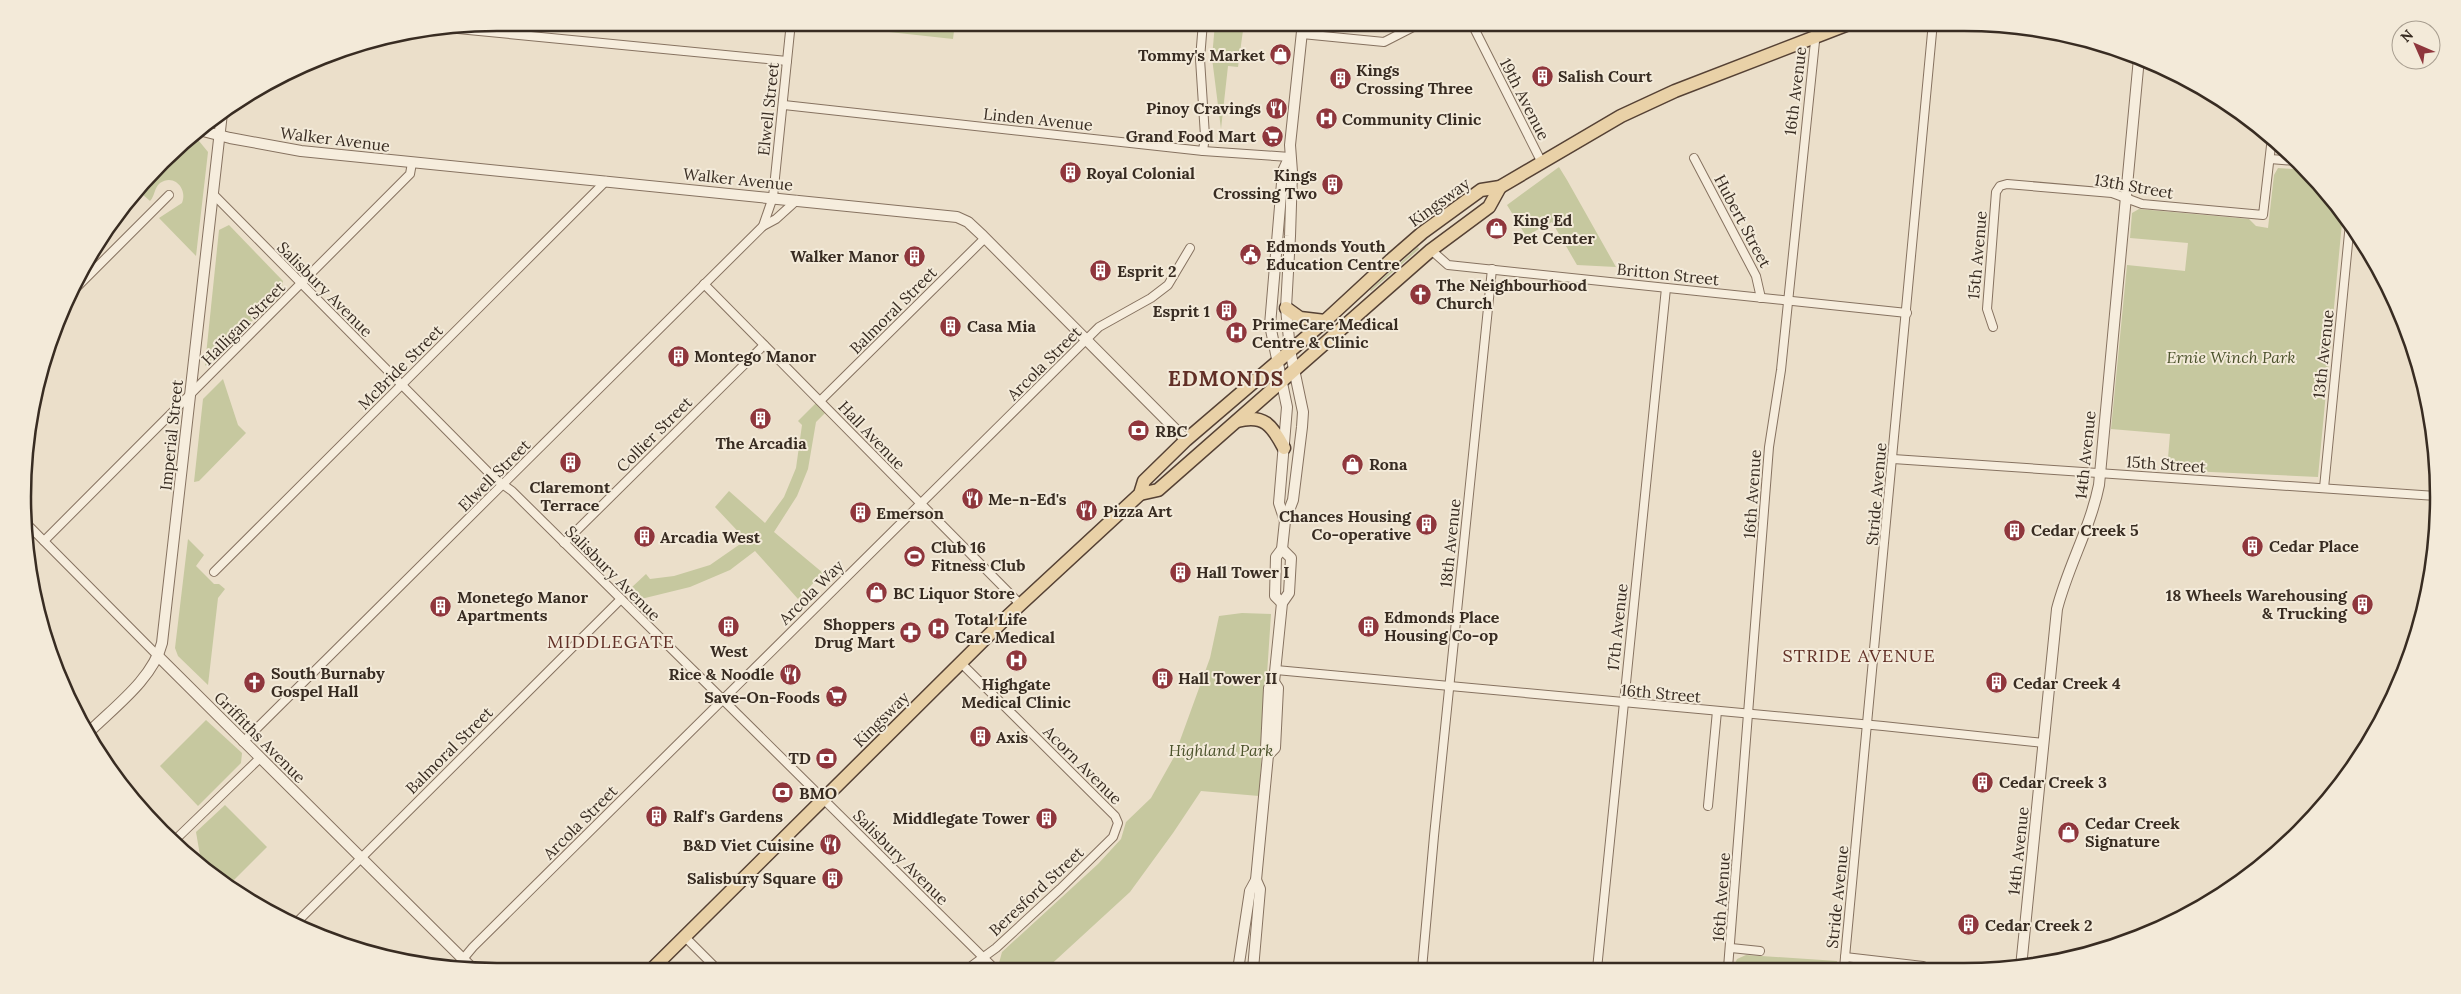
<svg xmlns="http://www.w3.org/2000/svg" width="2461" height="994" font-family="Lora,serif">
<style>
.green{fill:#c6c89f}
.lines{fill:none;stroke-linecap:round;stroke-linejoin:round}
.minor-casing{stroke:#867260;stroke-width:10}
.tertiary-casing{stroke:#867260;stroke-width:12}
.primary-casing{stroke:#554134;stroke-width:15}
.minor{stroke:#f6eddd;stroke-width:8}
.tertiary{stroke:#f6eddd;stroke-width:10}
.primary{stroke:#e9d1a7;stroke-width:12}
.labels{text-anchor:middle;stroke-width:4;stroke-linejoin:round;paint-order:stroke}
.poi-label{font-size:16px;font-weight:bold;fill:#382c22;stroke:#f3ead9;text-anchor:start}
.street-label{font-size:16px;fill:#382c22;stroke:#f3ead9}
.park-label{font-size:16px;font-style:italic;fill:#4b522b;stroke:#f3ead9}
.neighbourhood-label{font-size:18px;letter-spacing:1px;fill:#612f26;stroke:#f3ead9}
.district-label{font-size:21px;font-weight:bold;letter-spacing:1px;fill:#612f26;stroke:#f3ead9}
.rim{fill:none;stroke:#382c22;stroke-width:2.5}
</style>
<rect width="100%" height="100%" fill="#ebdfca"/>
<g class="green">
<path d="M798,22H955V23L953,39Z"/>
<path d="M1215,23H1244L1238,67L1228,66L1221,129L1212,58Z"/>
<path d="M186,139L199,141L208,152L196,256L159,218L182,203C188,189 174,173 160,183C154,188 155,196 150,201L141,193Z"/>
<path d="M1559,167L1567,180L1616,267L1577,265L1552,222L1526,236L1507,205Z"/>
<path d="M2278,168L2305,170L2343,212L2318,477L2167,470L2170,434L2111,429L2127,265L2185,271L2188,243L2130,238L2132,213L2139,209L2249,219L2256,226L2268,228L2274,175Z"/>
<path d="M229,225L283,281L281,293L206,366L205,365L219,230Z"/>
<path d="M1418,247L1419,249L1371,291L1370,290Z"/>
<path d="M223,379L238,425L246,433L199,481L194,482L203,399Z"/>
<path d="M817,402L827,411L816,422L808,469L797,496L774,532L823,573L798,599L755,551L730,570L690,587L641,599L631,588L646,574L650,579L674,576L710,565L746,540L715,507L729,491L765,523L784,497L796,468L802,425L798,421Z"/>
<path d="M188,539L204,555L196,566L214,584H219L225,589L218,598L208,685L178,656L175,648Z"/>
<path d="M1242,613L1271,614L1259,796L1201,791L1173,833L1130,892L1045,970H1004L999,963L1002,952L1098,864L1121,839L1126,822L1151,798L1174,757L1210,658L1219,616Z"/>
<path d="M206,720L242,753L241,763L198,806L160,766Z"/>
<path d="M225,805L267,847L229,885L208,874L202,867L196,832Z"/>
<path d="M1746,955L1837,961V968H1733L1737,959Z"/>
</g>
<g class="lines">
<defs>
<g id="minor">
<path d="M1203,22L1200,59L1205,136L1203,151"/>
<path d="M1471,22L1541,161"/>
<path d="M458,29L787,61"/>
<path d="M1302,34L1384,42L1423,22"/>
<path d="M784,105L1203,151L1290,157"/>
<path d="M1694,158L1756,276L1761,298"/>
<path d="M2270,159L2296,161"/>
<path d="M213,194L494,478L512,491L996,970"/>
<path d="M763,226L776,219L797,200"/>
<path d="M1431,250L1448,265L1907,313"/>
<path d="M704,284L1020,604"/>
<path d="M71,293L169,195"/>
<path d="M1993,327L1987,309L1996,192L2000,186L2007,184L2112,193L2142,204L2263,215L2272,137"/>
<path d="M820,401L985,238"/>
<path d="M1893,459L2436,496"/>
<path d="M2324,488L2350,223"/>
<path d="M30,527L158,656"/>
<path d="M44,541L410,174L412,163"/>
<path d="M564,543L764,345"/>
<path d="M214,572L606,181"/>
<path d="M961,663L1115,816L1118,823L1113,837L1060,889L996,948L966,970"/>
<path d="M1276,670L1883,726L2044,743"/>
<path d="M243,742L763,226L773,197L791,22"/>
<path d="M1708,806L1717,711"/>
<path d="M176,839L260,758"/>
<path d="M298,921L621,599"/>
<path d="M684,936L719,971"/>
<path d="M1731,948L1760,951"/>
<path d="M1845,957L1923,966"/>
<path d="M458,965L473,947L1099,327L1151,298L1168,285L1190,248"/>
<path d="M1728,968L1769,447L1781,370L1817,22"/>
<path d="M1844,968L1933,22"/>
<path d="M1422,969L1434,836L1492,269"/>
<path d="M1597,969L1666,288"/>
</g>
<g id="tertiary">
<path d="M199,130L230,138L301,151L957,217L968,222L983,236L1186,440"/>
<path d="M1285,521L1279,503L1287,407L1270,325L1283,171L1289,158"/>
<path d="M1282,603L1275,596L1276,557L1282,549L1285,521L1293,500L1302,427L1303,412L1290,350L1286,308L1290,236L1292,172L1290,145L1303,22"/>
<path d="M158,656L471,967"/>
<path d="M88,733C113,708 153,679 162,643L222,113"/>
<path d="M1268,755L1275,748L1278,688L1274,682"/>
<path d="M2021,967L2057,609C2068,566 2090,529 2099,485L2139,58"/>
<path d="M1253,969L1260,889L1256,880"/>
<path d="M1238,970L1250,891L1256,880L1268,755L1266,748L1269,688L1274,682L1282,603L1289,593L1291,558L1282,549"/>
</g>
<g id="primary">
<path d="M1286,308L1300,318L1325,321"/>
<path d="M1237,421C1264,414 1272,425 1284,448"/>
<path d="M1140,494L1158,490L1431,250L1489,207L1500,187"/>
<path d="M650,971L1008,616L1140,494L1144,481L1186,440L1325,321L1391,260L1422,233L1481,190L1500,187L1621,116L1675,91L1854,22"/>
</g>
</defs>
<use href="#minor" class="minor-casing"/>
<use href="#tertiary" class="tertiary-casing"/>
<use href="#primary" class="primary-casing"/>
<use href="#minor" class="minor"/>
<use href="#tertiary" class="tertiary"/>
<use href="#primary" class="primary"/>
</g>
<defs>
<symbol id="shop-disc" viewBox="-11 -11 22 22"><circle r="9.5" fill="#8f363c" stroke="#f3ead9"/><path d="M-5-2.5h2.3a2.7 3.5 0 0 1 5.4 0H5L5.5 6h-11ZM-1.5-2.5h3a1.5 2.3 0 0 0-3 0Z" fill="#fff"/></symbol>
<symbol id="building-disc" viewBox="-11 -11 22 22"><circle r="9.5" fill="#8f363c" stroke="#f3ead9"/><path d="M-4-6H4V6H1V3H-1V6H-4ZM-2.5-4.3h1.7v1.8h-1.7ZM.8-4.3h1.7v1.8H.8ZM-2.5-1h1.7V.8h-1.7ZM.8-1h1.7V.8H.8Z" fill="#fff"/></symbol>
<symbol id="restaurant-disc" viewBox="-11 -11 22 22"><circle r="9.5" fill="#8f363c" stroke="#f3ead9"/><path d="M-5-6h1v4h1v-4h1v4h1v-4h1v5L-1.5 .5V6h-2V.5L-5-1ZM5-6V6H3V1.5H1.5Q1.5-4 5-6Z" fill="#fff"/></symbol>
<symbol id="hospital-disc" viewBox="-11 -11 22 22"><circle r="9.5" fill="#8f363c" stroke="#f3ead9"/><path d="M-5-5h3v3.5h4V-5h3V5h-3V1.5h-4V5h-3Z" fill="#fff"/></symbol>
<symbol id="supermarket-disc" viewBox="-11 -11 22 22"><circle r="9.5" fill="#8f363c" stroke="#f3ead9"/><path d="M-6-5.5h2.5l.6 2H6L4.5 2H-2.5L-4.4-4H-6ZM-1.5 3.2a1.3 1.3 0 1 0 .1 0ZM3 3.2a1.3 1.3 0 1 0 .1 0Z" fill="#fff"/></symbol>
<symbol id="civic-disc" viewBox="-11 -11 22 22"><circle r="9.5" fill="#8f363c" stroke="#f3ead9"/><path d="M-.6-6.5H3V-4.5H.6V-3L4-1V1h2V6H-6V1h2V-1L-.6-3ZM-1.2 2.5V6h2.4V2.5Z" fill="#fff"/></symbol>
<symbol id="church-disc" viewBox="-11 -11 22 22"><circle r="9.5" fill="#8f363c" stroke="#f3ead9"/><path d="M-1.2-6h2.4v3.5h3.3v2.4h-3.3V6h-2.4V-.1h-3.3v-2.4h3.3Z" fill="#fff"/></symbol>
<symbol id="bank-disc" viewBox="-11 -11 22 22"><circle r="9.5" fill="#8f363c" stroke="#f3ead9"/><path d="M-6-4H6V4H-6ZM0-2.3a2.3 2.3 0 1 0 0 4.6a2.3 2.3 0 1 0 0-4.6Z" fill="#fff"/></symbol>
<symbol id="stadium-disc" viewBox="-11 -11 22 22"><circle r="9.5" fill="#8f363c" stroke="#f3ead9"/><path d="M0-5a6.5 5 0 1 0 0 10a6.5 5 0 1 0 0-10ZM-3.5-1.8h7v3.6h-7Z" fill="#fff"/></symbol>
<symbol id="pharmacy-disc" viewBox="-11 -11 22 22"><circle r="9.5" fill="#8f363c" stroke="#f3ead9"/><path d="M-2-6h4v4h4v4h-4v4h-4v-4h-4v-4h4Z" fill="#fff"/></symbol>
</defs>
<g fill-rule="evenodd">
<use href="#shop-disc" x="1268" y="42" width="25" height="25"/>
<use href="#building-disc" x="1530" y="64" width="25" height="25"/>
<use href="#building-disc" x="1328" y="66" width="25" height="25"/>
<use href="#restaurant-disc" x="1264" y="96" width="25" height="25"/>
<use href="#hospital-disc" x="1314" y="106" width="25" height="25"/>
<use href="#supermarket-disc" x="1260" y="124" width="25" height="25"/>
<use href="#building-disc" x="1058" y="160" width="25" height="25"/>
<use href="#building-disc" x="1320" y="172" width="25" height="25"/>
<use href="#shop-disc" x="1484" y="216" width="25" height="25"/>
<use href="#civic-disc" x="1238" y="242" width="25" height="25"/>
<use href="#building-disc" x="902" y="244" width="25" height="25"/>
<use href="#building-disc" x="1088" y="258" width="25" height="25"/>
<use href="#church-disc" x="1408" y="282" width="25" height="25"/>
<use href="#building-disc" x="1214" y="298" width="25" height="25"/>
<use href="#building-disc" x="938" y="314" width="25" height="25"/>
<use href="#hospital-disc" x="1224" y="320" width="25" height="25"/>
<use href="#building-disc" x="666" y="344" width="25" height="25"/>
<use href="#building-disc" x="748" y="406" width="25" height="25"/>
<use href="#bank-disc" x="1126" y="418" width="25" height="25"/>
<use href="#building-disc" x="558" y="450" width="25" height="25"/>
<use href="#shop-disc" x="1340" y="452" width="25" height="25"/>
<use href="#restaurant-disc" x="960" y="486" width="25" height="25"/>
<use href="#restaurant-disc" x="1074" y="498" width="25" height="25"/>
<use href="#building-disc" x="848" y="500" width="25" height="25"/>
<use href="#building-disc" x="1414" y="512" width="25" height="25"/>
<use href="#building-disc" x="2002" y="518" width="25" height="25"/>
<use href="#building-disc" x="632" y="524" width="25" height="25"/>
<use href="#building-disc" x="2240" y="534" width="25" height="25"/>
<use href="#stadium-disc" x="902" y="544" width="25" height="25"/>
<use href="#building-disc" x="1168" y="560" width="25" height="25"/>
<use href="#shop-disc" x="864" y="580" width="25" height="25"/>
<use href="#building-disc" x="2350" y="592" width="25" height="25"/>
<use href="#building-disc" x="428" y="594" width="25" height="25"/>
<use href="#building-disc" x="1356" y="614" width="25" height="25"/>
<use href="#building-disc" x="716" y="614" width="25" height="25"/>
<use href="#hospital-disc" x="926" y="616" width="25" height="25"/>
<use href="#pharmacy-disc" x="898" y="620" width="25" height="25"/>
<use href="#hospital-disc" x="1004" y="648" width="25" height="25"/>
<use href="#restaurant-disc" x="778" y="662" width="25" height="25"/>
<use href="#building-disc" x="1150" y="666" width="25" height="25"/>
<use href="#church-disc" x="242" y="670" width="25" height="25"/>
<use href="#building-disc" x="1984" y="670" width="25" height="25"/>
<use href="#supermarket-disc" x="824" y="684" width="25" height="25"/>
<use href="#building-disc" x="968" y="724" width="25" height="25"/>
<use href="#bank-disc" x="814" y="746" width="25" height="25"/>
<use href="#building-disc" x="1970" y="770" width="25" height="25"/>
<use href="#bank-disc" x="770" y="780" width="25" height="25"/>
<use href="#building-disc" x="644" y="804" width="25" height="25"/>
<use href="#building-disc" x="1034" y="806" width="25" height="25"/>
<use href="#shop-disc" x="2056" y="820" width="25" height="25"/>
<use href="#restaurant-disc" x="818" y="832" width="25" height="25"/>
<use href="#building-disc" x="820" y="866" width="25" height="25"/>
<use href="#building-disc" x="1956" y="912" width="25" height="25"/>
</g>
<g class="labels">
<g class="poi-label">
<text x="1265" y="61" text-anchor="end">Tommy's Market</text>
<text x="1356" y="76">Kings<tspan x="1356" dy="18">Crossing Three</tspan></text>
<text x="1558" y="82">Salish Court</text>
<text x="1261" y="114" text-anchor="end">Pinoy Cravings</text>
<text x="1342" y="125">Community Clinic</text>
<text x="1256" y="142" text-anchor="end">Grand Food Mart</text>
<text x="1086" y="179">Royal Colonial</text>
<text x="1317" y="181" text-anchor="end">Kings<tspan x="1317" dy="18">Crossing Two</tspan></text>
<text x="1513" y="226">King Ed<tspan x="1513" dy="18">Pet Center</tspan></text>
<text x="1266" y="252">Edmonds Youth<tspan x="1266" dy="18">Education Centre</tspan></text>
<text x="899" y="262" text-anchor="end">Walker Manor</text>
<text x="1117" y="277">Esprit 2</text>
<text x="1436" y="291">The Neighbourhood<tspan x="1436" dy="18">Church</tspan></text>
<text x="1210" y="317" text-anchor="end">Esprit 1</text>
<text x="1252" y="330">PrimeCare Medical<tspan x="1252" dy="18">Centre &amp; Clinic</tspan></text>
<text x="967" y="332">Casa Mia</text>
<text x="694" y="362">Montego Manor</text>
<text x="1155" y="437">RBC</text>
<text x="761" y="449" text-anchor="middle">The Arcadia</text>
<text x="1369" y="470">Rona</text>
<text x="570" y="493" text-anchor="middle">Claremont<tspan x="570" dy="18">Terrace</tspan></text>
<text x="988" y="505">Me-n-Ed's</text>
<text x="1103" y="517">Pizza Art</text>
<text x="876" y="519">Emerson</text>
<text x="1411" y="522" text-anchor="end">Chances Housing<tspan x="1411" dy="18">Co-operative</tspan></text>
<text x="2031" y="536">Cedar Creek 5</text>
<text x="660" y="543">Arcadia West</text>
<text x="2269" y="552">Cedar Place</text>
<text x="931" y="553">Club 16<tspan x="931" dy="18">Fitness Club</tspan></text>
<text x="1196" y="578">Hall Tower I</text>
<text x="893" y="599">BC Liquor Store</text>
<text x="2347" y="601" text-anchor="end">18 Wheels Warehousing<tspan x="2347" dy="18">&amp; Trucking</tspan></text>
<text x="457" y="603">Monetego Manor<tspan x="457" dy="18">Apartments</tspan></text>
<text x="1384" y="623">Edmonds Place<tspan x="1384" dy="18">Housing Co-op</tspan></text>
<text x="955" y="625">Total Life<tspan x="955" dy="18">Care Medical</tspan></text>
<text x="895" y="630" text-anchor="end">Shoppers<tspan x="895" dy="18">Drug Mart</tspan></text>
<text x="729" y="657" text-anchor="middle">West</text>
<text x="271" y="679">South Burnaby<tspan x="271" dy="18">Gospel Hall</tspan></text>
<text x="774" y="680" text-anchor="end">Rice &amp; Noodle</text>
<text x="1178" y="684">Hall Tower II</text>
<text x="2013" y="689">Cedar Creek 4</text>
<text x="1016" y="690" text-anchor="middle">Highgate<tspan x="1016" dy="18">Medical Clinic</tspan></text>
<text x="820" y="703" text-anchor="end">Save-On-Foods</text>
<text x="996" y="743">Axis</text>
<text x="811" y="764" text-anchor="end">TD</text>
<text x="1999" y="788">Cedar Creek 3</text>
<text x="799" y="799">BMO</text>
<text x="673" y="822">Ralf's Gardens</text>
<text x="1030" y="824" text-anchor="end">Middlegate Tower</text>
<text x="2085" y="829">Cedar Creek<tspan x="2085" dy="18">Signature</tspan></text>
<text x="814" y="851" text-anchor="end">B&amp;D Viet Cuisine</text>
<text x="816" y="884" text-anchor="end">Salisbury Square</text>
<text x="1985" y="931">Cedar Creek 2</text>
</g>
<g class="street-label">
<text transform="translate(1795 91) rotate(-83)" y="6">16th Avenue</text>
<text transform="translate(1525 99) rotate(63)" y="6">19th Avenue</text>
<text transform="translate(768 109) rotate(-84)" y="6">Elwell Street</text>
<text transform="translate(1038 119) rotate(6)" y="6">Linden Avenue</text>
<text transform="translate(335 139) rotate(7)" y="6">Walker Avenue</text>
<text transform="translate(738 179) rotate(6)" y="6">Walker Avenue</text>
<text transform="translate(2134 186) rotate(10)" y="6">13th Street</text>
<text transform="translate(1439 202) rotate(-36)" y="6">Kingsway</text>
<text transform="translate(1743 221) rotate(62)" y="6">Hubert Street</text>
<text transform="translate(1977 255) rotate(-85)" y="6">15th Avenue</text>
<text transform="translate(1668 274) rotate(6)" y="6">Britton Street</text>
<text transform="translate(325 289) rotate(45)" y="6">Salisbury Avenue</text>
<text transform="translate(893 310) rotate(-45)" y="6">Balmoral Street</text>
<text transform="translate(243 323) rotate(-45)" y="6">Halligan Street</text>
<text transform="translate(2323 354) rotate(-84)" y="6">13th Avenue</text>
<text transform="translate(1044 363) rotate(-45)" y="6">Arcola Street</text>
<text transform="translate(400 367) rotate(-45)" y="6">McBride Street</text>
<text transform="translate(654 434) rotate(-45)" y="6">Collier Street</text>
<text transform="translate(171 435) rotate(-84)" y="6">Imperial Street</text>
<text transform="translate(872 435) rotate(46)" y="6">Hall Avenue</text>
<text transform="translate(2085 455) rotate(-84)" y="6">14th Avenue</text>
<text transform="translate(2166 464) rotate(4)" y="6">15th Street</text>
<text transform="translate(494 475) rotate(-45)" y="6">Elwell Street</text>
<text transform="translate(1752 494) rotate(-86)" y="6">16th Avenue</text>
<text transform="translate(1876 494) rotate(-85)" y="6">Stride Avenue</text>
<text transform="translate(1450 543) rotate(-84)" y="6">18th Avenue</text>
<text transform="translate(613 573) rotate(45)" y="6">Salisbury Avenue</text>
<text transform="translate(811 592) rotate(-45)" y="6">Arcola Way</text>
<text transform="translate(1617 627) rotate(-84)" y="6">17th Avenue</text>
<text transform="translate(1661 693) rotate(5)" y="6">16th Street</text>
<text transform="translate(881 719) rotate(-45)" y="6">Kingsway</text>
<text transform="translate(260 737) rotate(45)" y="6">Griffiths Avenue</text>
<text transform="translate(449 750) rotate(-45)" y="6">Balmoral Street</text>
<text transform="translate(1083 765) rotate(45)" y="6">Acorn Avenue</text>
<text transform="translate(580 822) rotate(-45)" y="6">Arcola Street</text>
<text transform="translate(2018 851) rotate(-84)" y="6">14th Avenue</text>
<text transform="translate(901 857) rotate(45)" y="6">Salisbury Avenue</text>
<text transform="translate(1036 891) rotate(-43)" y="6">Beresford Street</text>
<text transform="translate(1721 897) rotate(-86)" y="6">16th Avenue</text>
<text transform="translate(1837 897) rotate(-84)" y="6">Stride Avenue</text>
</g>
<g class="park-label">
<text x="2231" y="363">Ernie Winch Park</text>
<text x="1221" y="756">Highland Park</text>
</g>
<g class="neighbourhood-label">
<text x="611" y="648">MIDDLEGATE</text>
<text x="1859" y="662">STRIDE AVENUE</text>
</g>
<g class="district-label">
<text x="1226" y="386">EDMONDS</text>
</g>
</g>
<path d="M0 0H2461V994H0ZM497 31H1964A466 466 0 0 1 2430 497V497A466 466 0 0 1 1964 963H497A466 466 0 0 1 31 497V497A466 466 0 0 1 497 31Z" fill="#f3ead9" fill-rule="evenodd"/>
<path class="rim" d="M497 31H1964A466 466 0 0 1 2430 497V497A466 466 0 0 1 1964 963H497A466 466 0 0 1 31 497V497A466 466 0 0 1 497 31Z"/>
<g transform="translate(2416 45) rotate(315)"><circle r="24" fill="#f3ead9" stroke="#a89e90"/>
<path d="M0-4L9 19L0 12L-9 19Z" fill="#8f363c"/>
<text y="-8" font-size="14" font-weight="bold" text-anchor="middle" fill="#382c22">N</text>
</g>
</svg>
